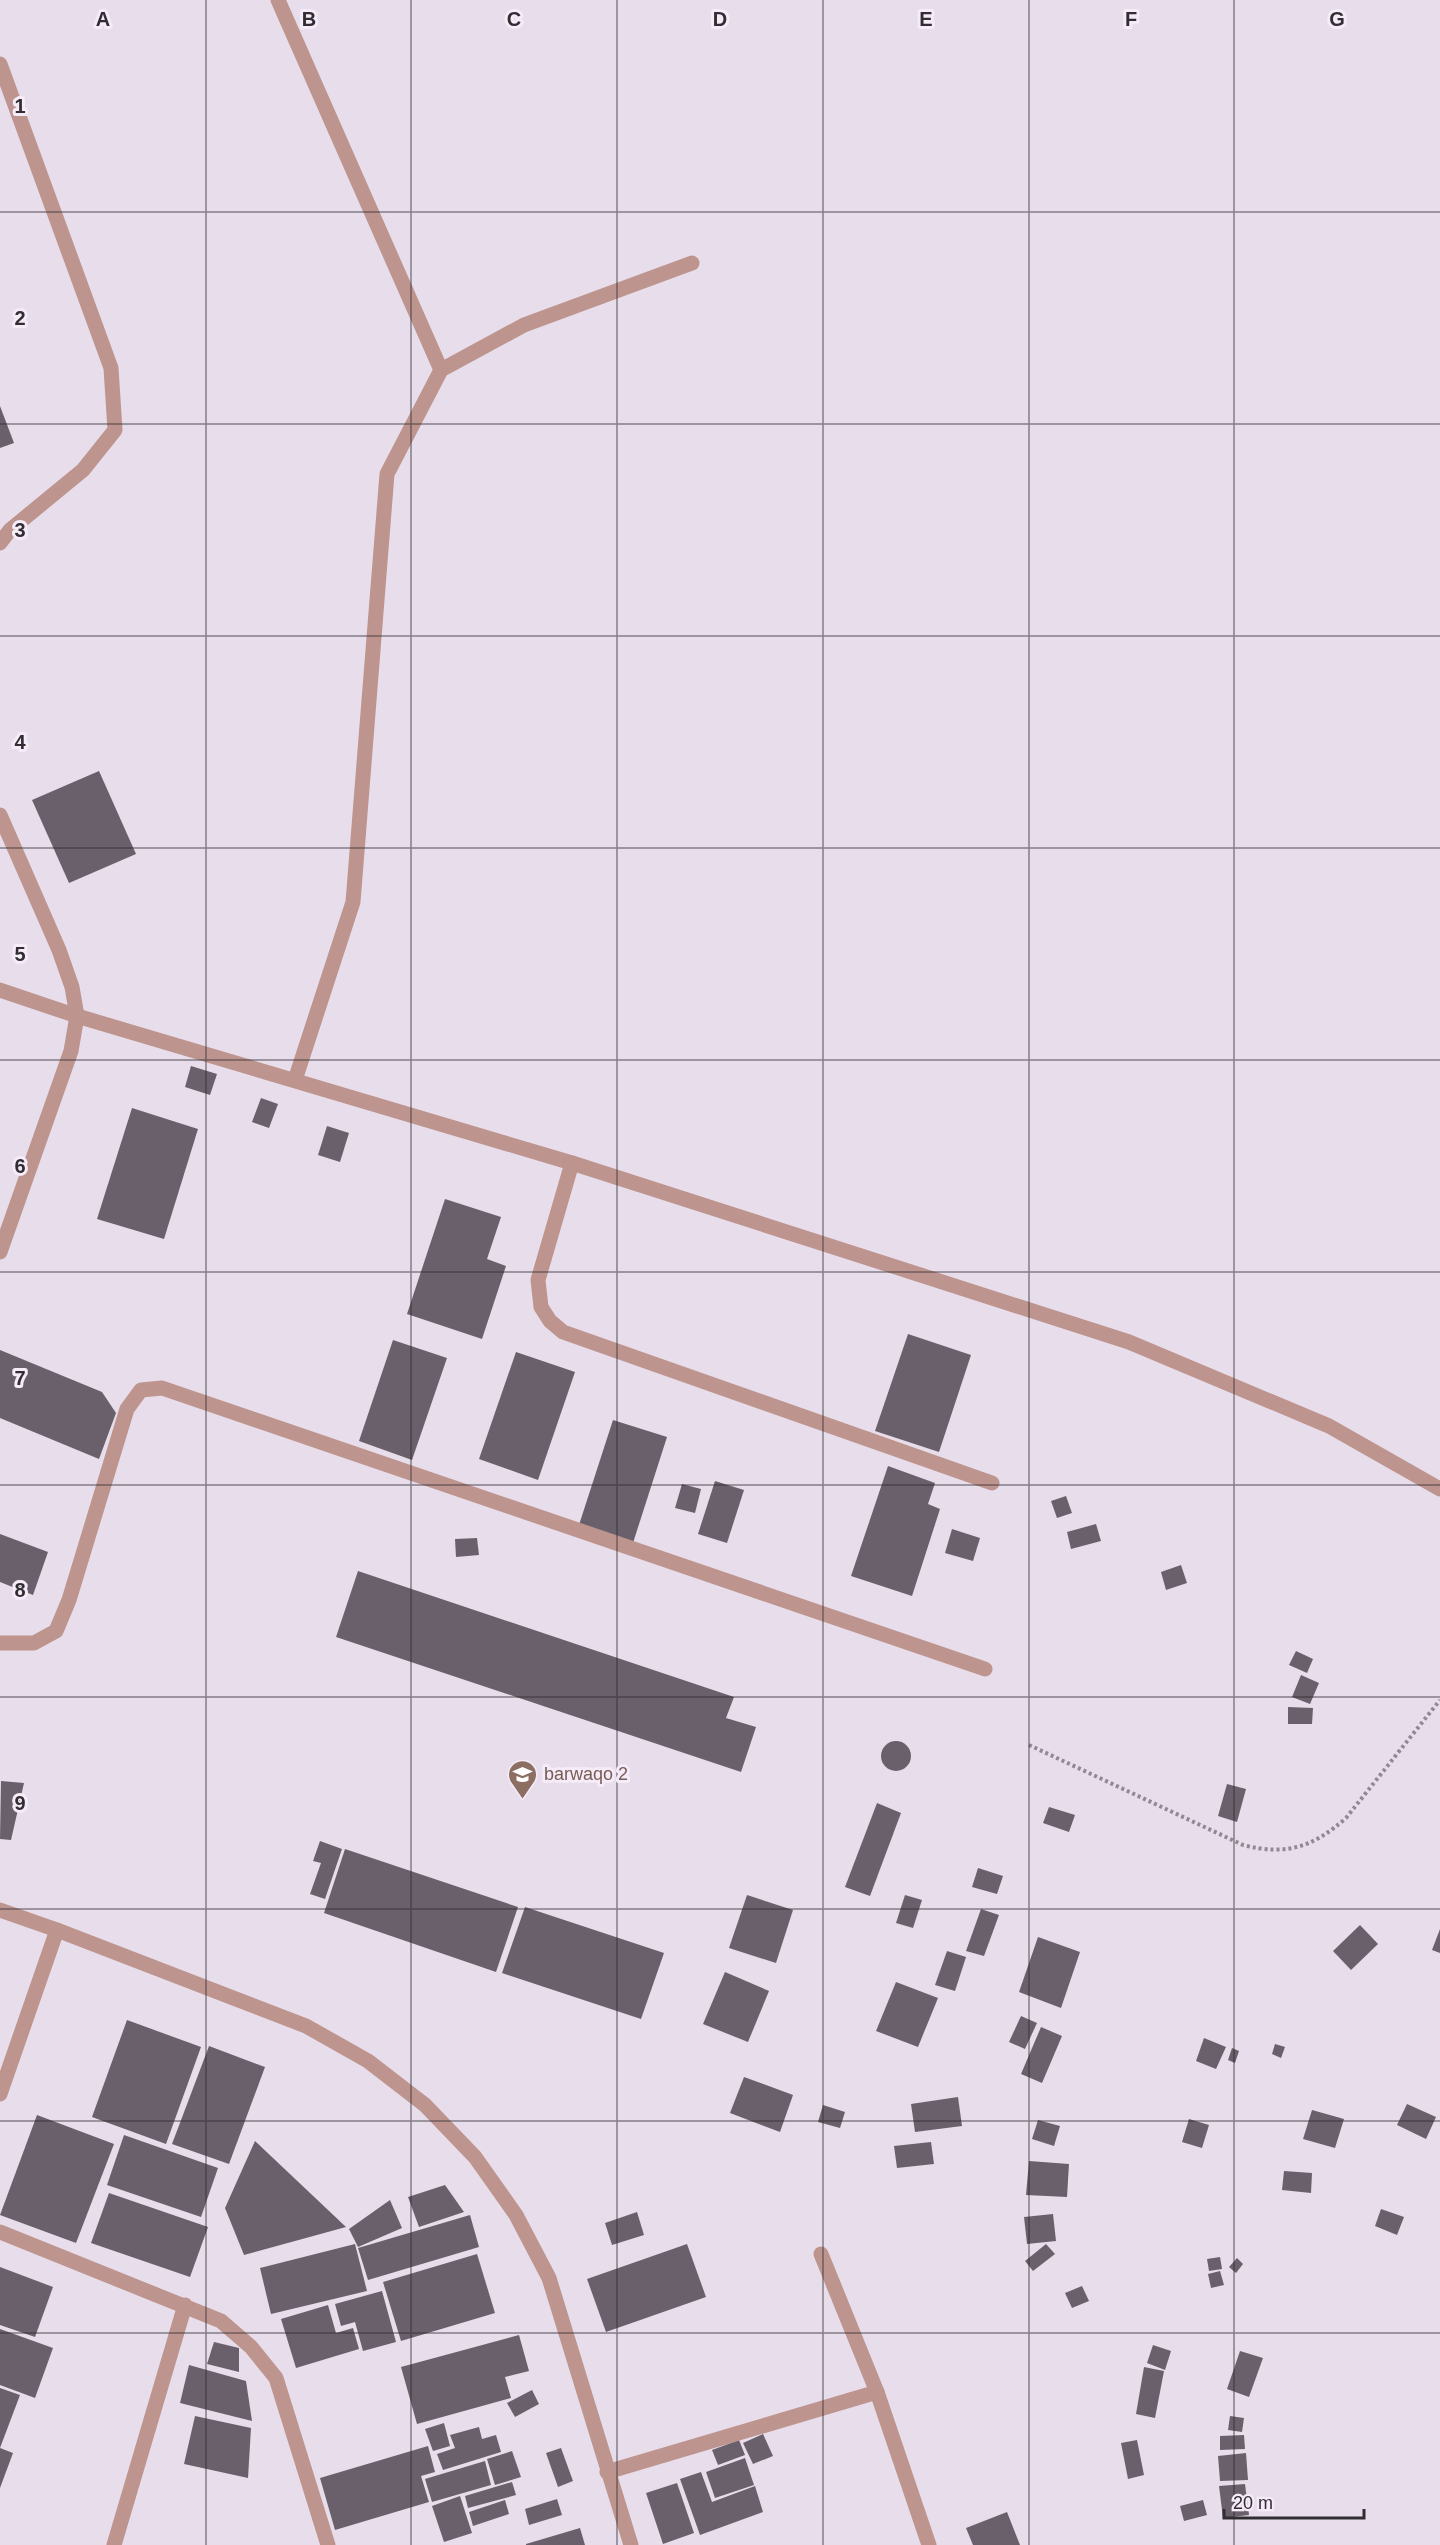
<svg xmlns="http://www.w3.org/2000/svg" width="1440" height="2545" font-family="Helvetica,sans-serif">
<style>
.building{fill:#6a606b}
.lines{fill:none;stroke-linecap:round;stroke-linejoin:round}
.path{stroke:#908992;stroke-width:4;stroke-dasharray:3 3;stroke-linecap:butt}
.street{stroke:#bd948e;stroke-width:15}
.grid{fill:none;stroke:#312d32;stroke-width:1.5;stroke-opacity:0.55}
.labels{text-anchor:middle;stroke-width:6;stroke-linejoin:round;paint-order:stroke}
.education-label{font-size:18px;fill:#785e54;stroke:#f5ebf9;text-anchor:start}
.grid-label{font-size:20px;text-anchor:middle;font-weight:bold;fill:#312d32;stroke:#f5ebf9;stroke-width:6;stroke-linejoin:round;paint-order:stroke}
</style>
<rect width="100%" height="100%" fill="#e8deeb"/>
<g class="building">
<path d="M0,406L14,443L0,448Z"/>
<path d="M99,771L136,854L69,883L32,800Z"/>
<path d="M191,1066L217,1074L210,1095L185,1087Z"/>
<path d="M261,1098L278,1104L269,1128L252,1122Z"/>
<path d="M132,1108L198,1129L164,1239L97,1219Z"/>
<path d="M327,1126L349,1133L340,1162L318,1155Z"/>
<path d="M445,1199L501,1217L487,1259L506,1266L482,1339L407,1314Z"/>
<path d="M908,1334L971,1355L939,1452L875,1431Z"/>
<path d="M393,1340L447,1358L412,1460L359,1441Z"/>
<path d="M0,1350L102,1392L116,1413L99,1459L0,1418Z"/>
<path d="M516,1352L575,1372L538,1480L479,1459Z"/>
<path d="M613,1420L667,1437L632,1546L578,1528Z"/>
<path d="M888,1466L935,1483L928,1504L940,1509L912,1596L851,1576Z"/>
<path d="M715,1481L744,1490L727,1543L698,1534Z"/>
<path d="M682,1484L701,1489L695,1513L675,1508Z"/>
<path d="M1066,1496L1072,1513L1057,1518L1051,1501Z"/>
<path d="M1096,1524L1101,1541L1071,1549L1067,1532Z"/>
<path d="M952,1529L980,1538L973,1561L945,1553Z"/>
<path d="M0,1534L48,1552L33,1595L0,1582Z"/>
<path d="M477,1538L479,1555L456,1557L455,1539Z"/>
<path d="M1181,1565L1187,1583L1166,1590L1161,1572Z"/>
<path d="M358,1571L734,1697L726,1718L756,1727L741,1772L336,1637Z"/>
<path d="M1296,1651L1313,1659L1307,1673L1289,1665Z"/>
<path d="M1301,1675L1319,1683L1310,1704L1292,1697Z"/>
<path d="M1288,1707L1313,1708L1312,1724H1288Z"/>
<circle cx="896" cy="1756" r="15"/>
<path d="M1,1781L24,1783L11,1840L0,1839Z"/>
<path d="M1227,1784L1246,1789L1237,1822L1218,1816Z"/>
<path d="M877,1803L901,1813L870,1896L845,1887Z"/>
<path d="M1049,1807L1075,1815L1069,1832L1043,1823Z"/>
<path d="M320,1841L342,1849L325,1899L310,1894L321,1863L313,1861Z"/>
<path d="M345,1849L518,1907L496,1972L324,1913Z"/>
<path d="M978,1868L1003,1876L997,1894L972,1887Z"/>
<path d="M747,1895L793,1910L776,1963L729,1948Z"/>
<path d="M905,1895L922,1900L913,1928L896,1923Z"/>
<path d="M525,1907L664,1953L641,2019L502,1973Z"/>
<path d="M981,1909L999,1915L984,1956L966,1951Z"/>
<path d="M1360,1925L1378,1944L1351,1970L1333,1951Z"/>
<path d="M1440,1929V1953L1432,1950Z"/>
<path d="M1038,1937L1080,1952L1061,2008L1019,1992Z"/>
<path d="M947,1951L966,1957L955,1991L935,1985Z"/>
<path d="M725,1972L769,1991L748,2042L703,2024Z"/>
<path d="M896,1982L938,1998L918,2047L876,2031Z"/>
<path d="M1021,2016L1037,2023L1025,2049L1009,2042Z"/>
<path d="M127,2020L201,2047L166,2144L92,2117Z"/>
<path d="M1041,2027L1062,2036L1042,2083L1021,2074Z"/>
<path d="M1204,2038L1226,2047L1216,2069L1196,2061Z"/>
<path d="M1275,2044L1285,2047L1281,2058L1272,2054Z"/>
<path d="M209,2046L265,2067L229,2164L172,2144Z"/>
<path d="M1232,2048L1239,2051L1235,2063L1228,2060Z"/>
<path d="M744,2077L793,2095L780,2132L730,2113Z"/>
<path d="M958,2097L962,2126L915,2132L911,2104Z"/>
<path d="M1407,2104L1436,2117L1426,2139L1397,2125Z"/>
<path d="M823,2105L845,2112L840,2128L818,2122Z"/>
<path d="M1312,2110L1344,2119L1335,2148L1303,2139Z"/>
<path d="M37,2115L114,2144L76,2243L0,2215Z"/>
<path d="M1189,2119L1209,2125L1202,2148L1182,2142Z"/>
<path d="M1038,2120L1060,2126L1054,2146L1032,2139Z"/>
<path d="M124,2135L218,2168L201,2217L107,2185Z"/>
<path d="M255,2141L346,2227L244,2255L225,2208Z"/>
<path d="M931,2142L934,2164L897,2168L894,2146Z"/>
<path d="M1029,2161L1069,2164L1067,2197L1026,2195Z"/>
<path d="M1284,2171L1312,2173L1311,2193L1282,2190Z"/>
<path d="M445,2185L464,2212L419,2227L408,2197Z"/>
<path d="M109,2193L208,2227L190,2277L91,2243Z"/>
<path d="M390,2200L402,2228L358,2247L349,2229Z"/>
<path d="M1381,2209L1404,2217L1397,2235L1375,2226Z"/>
<path d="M637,2212L644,2235L612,2245L605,2223Z"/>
<path d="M1053,2214L1056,2241L1027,2244L1024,2217Z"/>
<path d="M470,2215L479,2247L368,2280L358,2248Z"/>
<path d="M355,2244L367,2291L271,2314L260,2268Z"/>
<path d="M687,2244L706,2297L606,2332L587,2279Z"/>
<path d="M1046,2244L1055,2254L1033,2271L1025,2261Z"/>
<path d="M477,2254L495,2313L401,2341L383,2282Z"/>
<path d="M1220,2257L1222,2269L1209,2271L1207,2259Z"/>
<path d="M1237,2258L1243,2264L1236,2273L1229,2267Z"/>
<path d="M0,2267L53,2287L35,2337L0,2325Z"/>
<path d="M1220,2271L1224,2285L1211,2288L1208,2274Z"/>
<path d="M1082,2286L1089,2301L1072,2308L1065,2293Z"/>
<path d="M382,2291L396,2342L363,2351L355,2322L341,2326L335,2304Z"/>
<path d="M328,2305L336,2333L353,2328L359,2349L296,2368L281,2319Z"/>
<path d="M0,2329L53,2348L35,2398L0,2385Z"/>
<path d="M519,2335L529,2371L505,2377L511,2398L417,2424L401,2367Z"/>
<path d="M214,2342L239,2348V2372L207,2364Z"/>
<path d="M1153,2345L1171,2351L1165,2370L1147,2363Z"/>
<path d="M1240,2351L1263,2358L1249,2397L1227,2389Z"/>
<path d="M189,2365L246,2381L252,2421L180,2403Z"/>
<path d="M1144,2367L1164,2371L1155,2418L1136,2414Z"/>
<path d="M0,2388L20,2395L0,2448Z"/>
<path d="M532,2390L539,2404L515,2417L507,2403Z"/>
<path d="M195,2416L251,2428L248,2478L184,2464Z"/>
<path d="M1230,2416L1244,2418L1242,2432L1228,2430Z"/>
<path d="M444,2423L450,2446L433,2451L425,2429Z"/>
<path d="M479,2427L482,2439L496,2435L501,2452L443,2470L437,2454L455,2448L450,2435Z"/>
<path d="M763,2434L773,2456L753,2464L743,2443Z"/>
<path d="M1244,2435L1245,2449L1220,2450V2436Z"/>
<path d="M739,2440L745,2455L718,2465L712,2450Z"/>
<path d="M1137,2440L1144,2475L1128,2479L1121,2443Z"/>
<path d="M428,2446L435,2472L421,2476L429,2502L335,2530L320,2478Z"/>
<path d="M0,2448L13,2453L0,2488Z"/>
<path d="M561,2448L573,2481L558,2487L546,2453Z"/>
<path d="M512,2451L521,2477L495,2485L487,2459Z"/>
<path d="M1246,2453L1248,2480L1220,2481L1218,2456Z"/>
<path d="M745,2458L754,2485L715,2498L706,2472Z"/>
<path d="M485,2461L491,2485L432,2502L425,2479Z"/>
<path d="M701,2472L712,2502L755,2486L763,2512L700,2535L680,2479Z"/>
<path d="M512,2482L516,2495L468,2508L465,2496Z"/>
<path d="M677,2483L694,2533L663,2544L646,2493Z"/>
<path d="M1245,2484L1249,2515L1223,2518L1219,2486Z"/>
<path d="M460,2496L472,2533L444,2542L432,2506Z"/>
<path d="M557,2499L562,2515L529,2525L525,2509Z"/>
<path d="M505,2500L509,2514L473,2526L469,2512Z"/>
<path d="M1203,2500L1207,2515L1184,2521L1180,2506Z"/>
<path d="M1007,2512L1020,2545H973L966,2528Z"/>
<path d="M580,2528L585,2545H526V2544Z"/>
</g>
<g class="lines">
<path class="path" d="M1029,1745L1243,1845C1287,1856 1313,1847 1346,1818L1440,1700"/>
<g class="street">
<path d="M278,0L441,370"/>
<path d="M0,64L111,368L115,430L83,470L10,530L0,543"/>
<path d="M0,815L59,950L72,987L77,1016L71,1051L0,1252"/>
<path d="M0,990L77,1016L572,1163L1129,1342L1329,1426L1440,1489"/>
<path d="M295,1080L353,902L387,474L441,370L524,325L692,263"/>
<path d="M572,1163L538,1280L541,1307L550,1321L563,1332L992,1483"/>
<path d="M0,1643H34L56,1631L69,1600L127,1409L141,1390L162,1388L985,1669"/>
<path d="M0,1910L57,1930L306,2026L368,2061L425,2105L475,2157L516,2215L549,2278L631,2545"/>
<path d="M0,2094L57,1930"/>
<path d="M0,2232L221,2321L251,2347L276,2378L328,2545"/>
<path d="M821,2254L877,2392L929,2545"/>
<path d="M607,2472L877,2392"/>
<path d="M114,2545L185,2305"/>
</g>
</g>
<path class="grid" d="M206,0V2545M411,0V2545M617,0V2545M823,0V2545M1029,0V2545M1234,0V2545M0,212H1440M0,424H1440M0,636H1440M0,848H1440M0,1060H1440M0,1272H1440M0,1485H1440M0,1697H1440M0,1909H1440M0,2121H1440M0,2333H1440"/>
<defs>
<symbol id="school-pin" viewBox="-11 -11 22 30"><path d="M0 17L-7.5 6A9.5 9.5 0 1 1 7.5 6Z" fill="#8d6e63" stroke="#f5ebf9"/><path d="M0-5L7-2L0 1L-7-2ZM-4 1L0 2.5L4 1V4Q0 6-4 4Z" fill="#fff"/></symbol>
</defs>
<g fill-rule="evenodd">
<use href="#school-pin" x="506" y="1758" width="33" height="45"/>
</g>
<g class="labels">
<g class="education-label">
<text x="544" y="1780">barwaqo 2</text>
</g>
</g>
<g class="grid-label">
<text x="103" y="26">A</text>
<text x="309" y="26">B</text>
<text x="514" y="26">C</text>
<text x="720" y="26">D</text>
<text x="926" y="26">E</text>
<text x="1131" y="26">F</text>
<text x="1337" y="26">G</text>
<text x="20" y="113">1</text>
<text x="20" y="325">2</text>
<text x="20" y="537">3</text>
<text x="20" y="749">4</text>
<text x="20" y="961">5</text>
<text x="20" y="1173">6</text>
<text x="20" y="1385">7</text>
<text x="20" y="1597">8</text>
<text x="20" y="1810">9</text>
</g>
<path d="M1224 2509v9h140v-9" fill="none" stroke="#312d32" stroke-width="3"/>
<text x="1233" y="2509" font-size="18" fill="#312d32" stroke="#f5ebf9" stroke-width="4.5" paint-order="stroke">20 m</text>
</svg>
